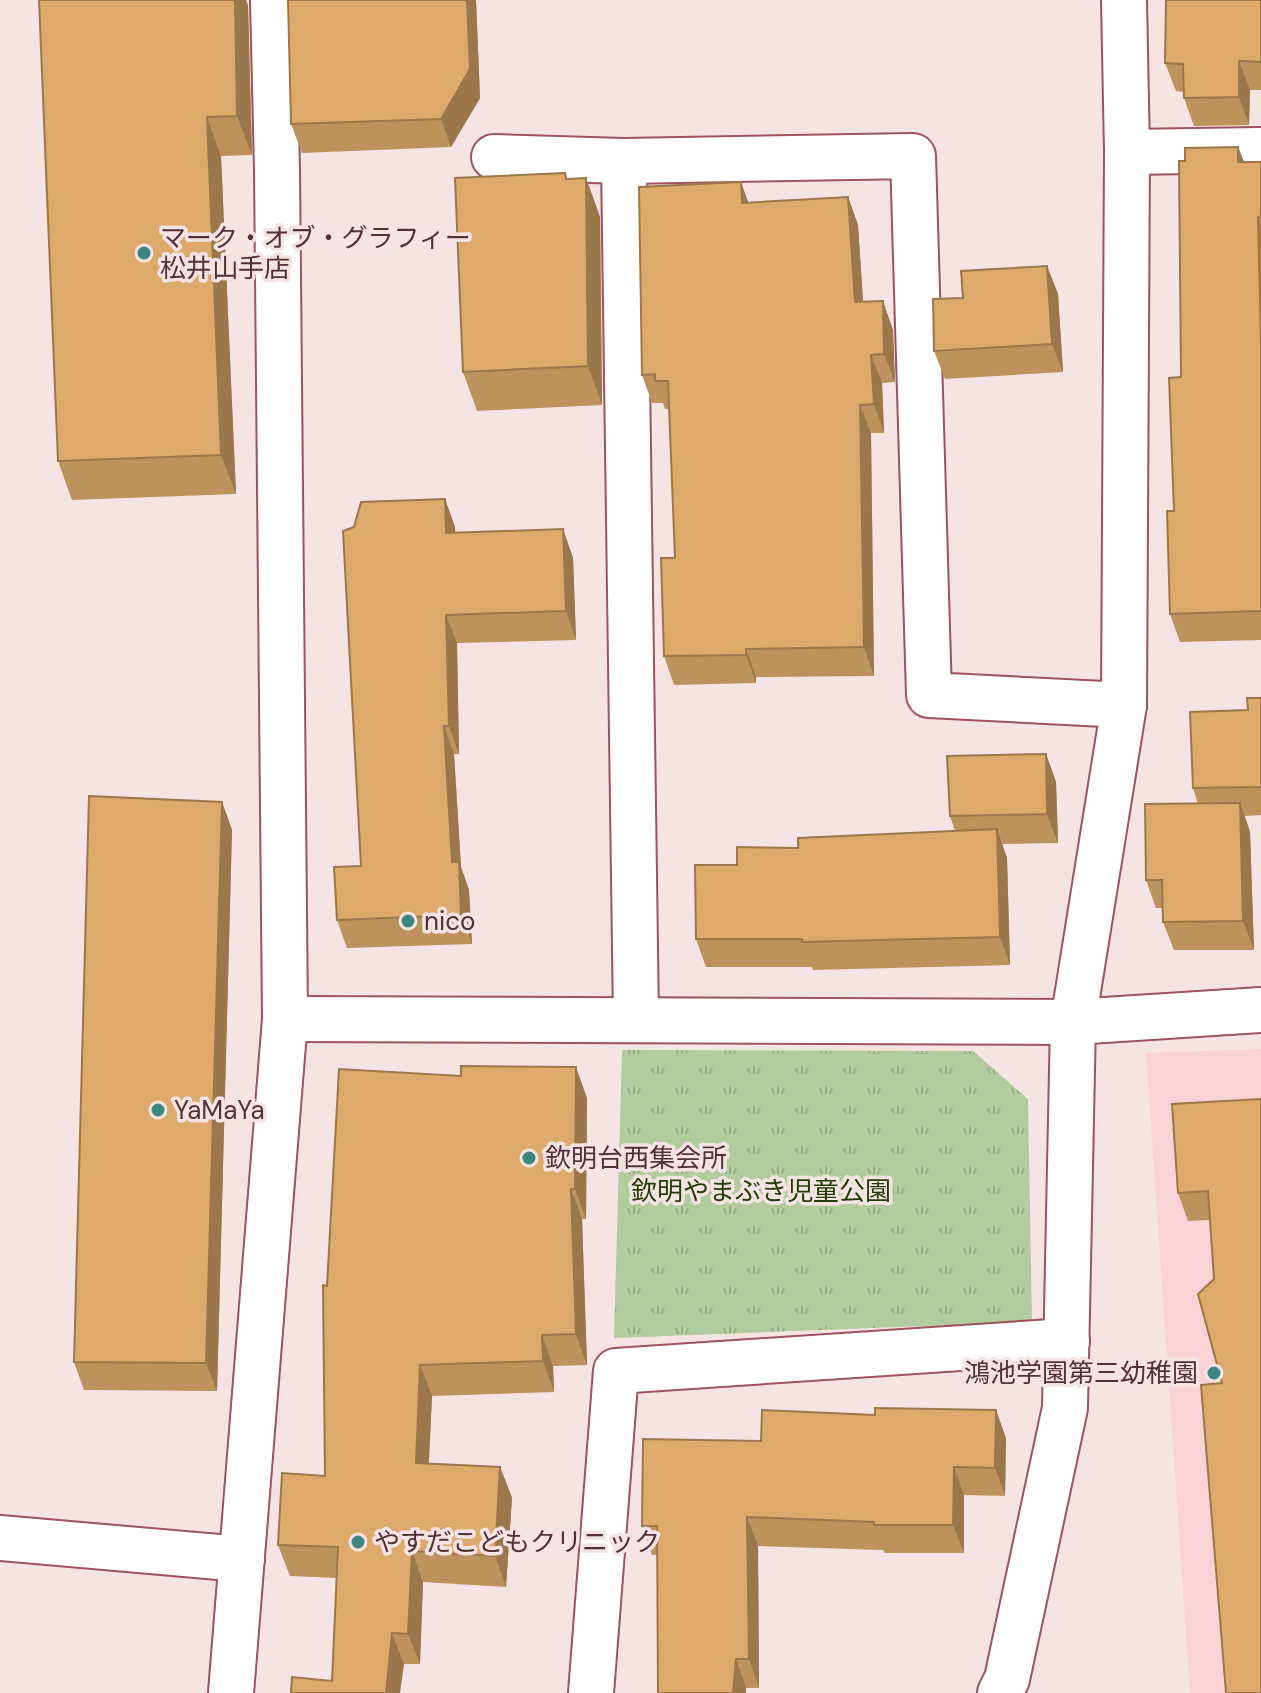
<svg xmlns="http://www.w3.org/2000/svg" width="1261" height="1693" font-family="'DM Sans','Noto Sans JP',sans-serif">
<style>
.built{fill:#fad3d6}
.park{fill:url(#park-tufts)}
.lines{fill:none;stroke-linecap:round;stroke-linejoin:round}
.minor-casing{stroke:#9e535e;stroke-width:48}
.minor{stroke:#fff;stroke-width:44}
.wall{fill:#be925c}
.shaded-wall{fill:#9b774b}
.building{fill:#ddaa6b;stroke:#9b774b;stroke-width:2}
.poi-dot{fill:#3e8683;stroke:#f6e4e5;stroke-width:3}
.labels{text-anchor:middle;stroke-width:7;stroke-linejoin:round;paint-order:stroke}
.poi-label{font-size:26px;fill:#533136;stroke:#f6e4e5;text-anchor:start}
.park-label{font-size:26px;fill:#233d04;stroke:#f6e4e5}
</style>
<defs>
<pattern id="park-tufts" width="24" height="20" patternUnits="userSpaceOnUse" patternTransform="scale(2)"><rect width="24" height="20" fill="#b2cd9d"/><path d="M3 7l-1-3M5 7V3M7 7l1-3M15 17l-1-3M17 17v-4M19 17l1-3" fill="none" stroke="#9bb088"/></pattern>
</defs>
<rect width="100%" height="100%" fill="#f6e4e5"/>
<path class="built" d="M1261,1049V1693H1190L1146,1053Z"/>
<path class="park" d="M622,1050L973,1051L1028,1099L1032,1322L614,1338Z"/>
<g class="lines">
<defs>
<g id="minor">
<path d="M1127,152L1261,150"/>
<path d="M494,157L624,161L913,156L929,695L1124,705L1127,152L1124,0"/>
<path d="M624,161L636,1020"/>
<path d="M285,1019L1073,1022L1261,1010"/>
<path d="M0,1538L242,1559"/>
<path d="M231,1693L285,1019L277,169L273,0"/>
<path d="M591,1693L616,1371L1067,1341"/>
<path d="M1000,1693L1007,1679L1065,1408L1073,1022L1124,705"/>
</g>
</defs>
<use href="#minor" class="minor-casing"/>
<use href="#minor" class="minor"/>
</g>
<g class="wall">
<path d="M288,0H476L480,98L451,147L302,153L291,124Z"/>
<path d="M1261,0V90H1250L1249,125L1194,126L1184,98V92L1176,91L1165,63Z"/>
<path d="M248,5L252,155L221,156L236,494L72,500L58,461Z"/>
<path d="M1238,147L1244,162H1261V640L1180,642L1170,614L1174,511L1181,377L1185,161Z"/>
<path d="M586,178L600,217L602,405L477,411L463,372L568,179Z"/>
<path d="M848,197L858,225L863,302L893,330L895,382L882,383L884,433H871L874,676L756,677V683L674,685L664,656L675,558L669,409H665L663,403H652L642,375L749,203Z"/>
<path d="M1047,266L1058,294L1063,372L945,379L934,351L963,298Z"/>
<path d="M445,499L455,527V533L563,529L573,558L576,640L457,643L459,754H454L461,867L469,890L472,944L347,948L337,920L361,866Z"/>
<path d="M1261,698V815L1245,816L1250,832L1254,950H1174L1163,922V908H1156L1146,880L1198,804L1193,788L1248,710Z"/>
<path d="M1046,754L1056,782L1058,843L1002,844L1007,858L1010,965L813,970L812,967H706L696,939L737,865L798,848L955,831L950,816Z"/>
<path d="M222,802L232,830L217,1391L84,1390L74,1362Z"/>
<path d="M587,1098L586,1219H582L587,1365L553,1366L554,1392L432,1396L429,1463L500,1467L512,1498L506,1587L423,1582L420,1664H404L332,1681L337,1578L290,1576L278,1545L325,1476L327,1286Z"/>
<path d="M1261,1099L1222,1383L1210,1220L1188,1221L1178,1193Z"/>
<path d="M1006,1438L1005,1496L964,1495V1553H885L883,1550L758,1546L759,1688H746L657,1555H652L642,1526L761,1441Z"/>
</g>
<g class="shaded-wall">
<path d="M235,0H246L248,5L252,155L237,116Z"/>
<path d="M467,0H476L480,98L451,147L441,119Z"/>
<path d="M1239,61L1250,90L1249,125L1239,97Z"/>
<path d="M207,117L221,156L236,494L221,455Z"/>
<path d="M1238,147L1249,175L1238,162Z"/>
<path d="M586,178L600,217L602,405L588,366Z"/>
<path d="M741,182L751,210L742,203Z"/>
<path d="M848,197L858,225L865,331L855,302Z"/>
<path d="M1258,217L1261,225V343Z"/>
<path d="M1047,266L1058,294L1063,372L1052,344Z"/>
<path d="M883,301L893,330L895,382L884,354Z"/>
<path d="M871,355L882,383L884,433L874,404Z"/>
<path d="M860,405L871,433L874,676L864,647Z"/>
<path d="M445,499L455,527L457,561L446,533Z"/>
<path d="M563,529L573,558L576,640L566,611Z"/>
<path d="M446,615L457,643L459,754L449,726Z"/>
<path d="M746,649L756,677V683L746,655Z"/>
<path d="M444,726L454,754L461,867L469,890L472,944L461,915L452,862Z"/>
<path d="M1046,754L1056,782L1058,843L1047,814Z"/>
<path d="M222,802L232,830L217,1391L206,1363Z"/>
<path d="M1240,803L1250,832L1254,950L1243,921Z"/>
<path d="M997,829L1007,858L1010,965L1000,937Z"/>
<path d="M576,1067L587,1098L586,1219L575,1189Z"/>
<path d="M571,1189L582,1219L587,1365L576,1334Z"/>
<path d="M542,1335L553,1366L554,1392L543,1361Z"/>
<path d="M420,1365L432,1396L427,1493L416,1463Z"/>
<path d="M996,1410L1006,1438L1005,1496L995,1468Z"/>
<path d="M500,1467L512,1498L506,1587L495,1556Z"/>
<path d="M954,1467L964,1495V1553L953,1525Z"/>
<path d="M747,1517L758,1546L759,1688L749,1659Z"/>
<path d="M412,1551L423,1582L420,1664L408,1634Z"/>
<path d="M392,1633L404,1664L400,1693H386Z"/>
<path d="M736,1659L746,1688V1693H733Z"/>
</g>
<g class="building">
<path d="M39,0H235L237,116L207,117L221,455L58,461Z"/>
<path d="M288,0H467L470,69L441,119L291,124Z"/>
<path d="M1166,0H1261V62L1239,61V97L1184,98L1183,64L1165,63Z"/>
<path d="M1238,147V162H1261V218L1258,217L1261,343V611L1170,614L1167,511H1174L1169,378L1181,377L1179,161H1185V148Z"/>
<path d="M565,173L566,179L586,178L588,366L463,372L455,178Z"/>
<path d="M741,182L742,203L848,197L855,302L883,301L884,354L871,355L874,404L860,405L864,647L746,649V655L664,656L661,558H675L668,381H655V374L642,375L639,187Z"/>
<path d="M1047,266L1052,344L934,351L933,299L963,298L961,271Z"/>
<path d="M445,499L446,533L563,529L566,611L446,615L449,726H444L452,862H459L461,915L337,920L334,867L361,866L343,531L354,527L361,502Z"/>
<path d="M1247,698H1261V787L1193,788L1190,712L1248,710Z"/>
<path d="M1046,754L1047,814L950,816L947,756Z"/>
<path d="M89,796L222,802L206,1363L74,1362Z"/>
<path d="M1240,803L1243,921L1163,922L1162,880H1146L1145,804Z"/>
<path d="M997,829L1000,937L802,942V939H696L695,865H737V847L798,848V838Z"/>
<path d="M461,1066L576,1067L575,1189H571L576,1334L542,1335L543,1361L420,1365L416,1463L500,1467L495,1556L412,1551L408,1634L392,1633L386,1693H291L292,1677L332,1681L338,1547L278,1545L282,1473L325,1476L323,1285L327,1286L339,1069L461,1076Z"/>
<path d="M1261,1099V1693H1226L1201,1385L1222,1383L1198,1294L1214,1279L1208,1191L1178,1193L1172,1104Z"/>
<path d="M875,1408L996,1410L995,1468L954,1467L953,1525H874V1522L747,1517L749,1659H736L733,1693H658L657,1526H642L643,1439L761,1441L762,1410L875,1415Z"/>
</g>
<g class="poi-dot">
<circle cx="144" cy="253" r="8"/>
<circle cx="408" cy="921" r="8"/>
<circle cx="158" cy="1110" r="8"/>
<circle cx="529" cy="1158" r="8"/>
<circle cx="1214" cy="1373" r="8"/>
<circle cx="358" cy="1542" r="8"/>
</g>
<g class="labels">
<g class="poi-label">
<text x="160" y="247">マーク・オブ・グラフィー<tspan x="160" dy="30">松井山手店</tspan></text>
<text x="424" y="930">nico</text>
<text x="174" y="1119">YaMaYa</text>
<text x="545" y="1167">欽明台西集会所</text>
<text x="1198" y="1382" text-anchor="end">鴻池学園第三幼稚園</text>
<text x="374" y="1551">やすだこどもクリニック</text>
</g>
<g class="park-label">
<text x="761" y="1200">欽明やまぶき児童公園</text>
</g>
</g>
</svg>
